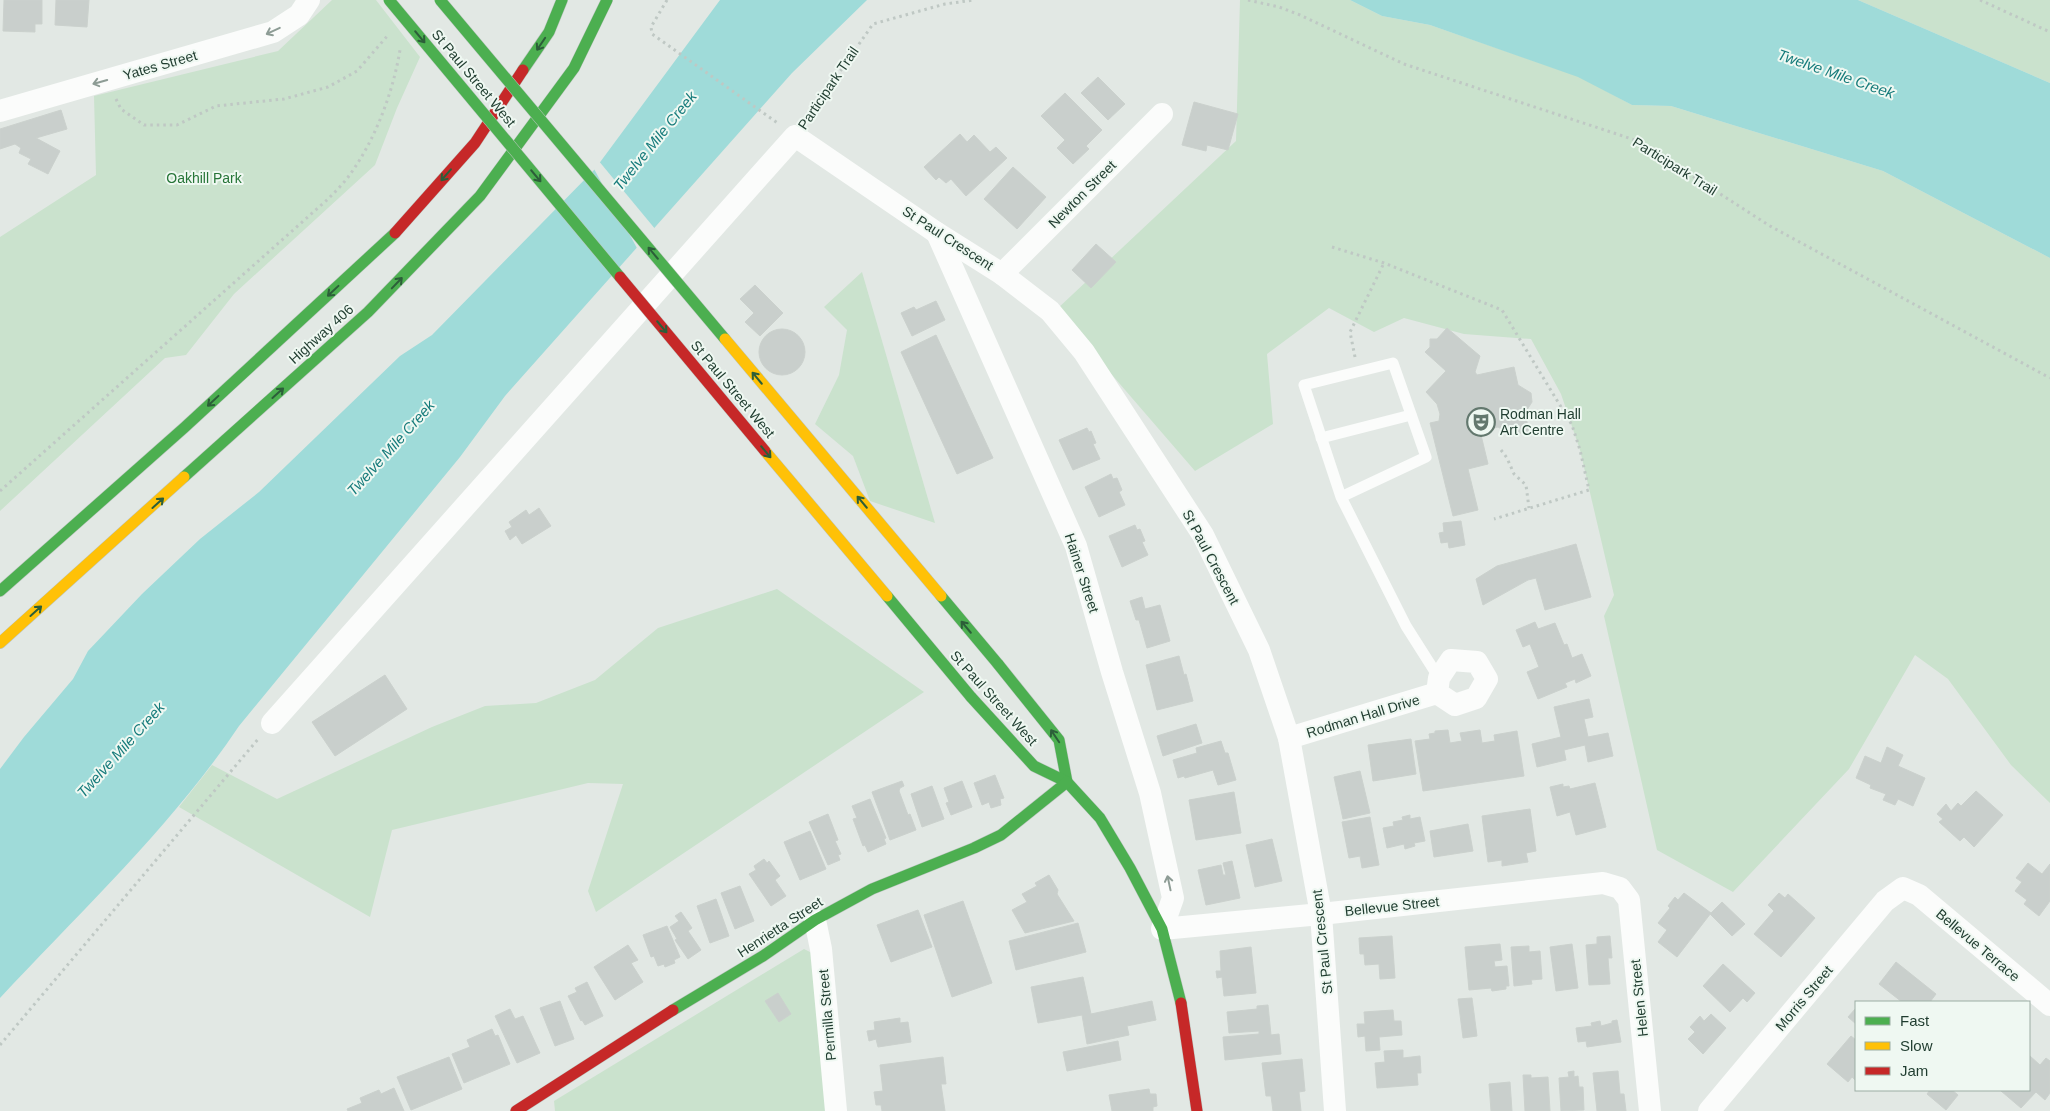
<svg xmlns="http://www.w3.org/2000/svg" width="2050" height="1111" font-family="Arial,sans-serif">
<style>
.green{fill:#cae2cd}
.water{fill:#9fdbd9}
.pier{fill:#e2e8e4}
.building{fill:#c9cfcc;stroke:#cbd1cd}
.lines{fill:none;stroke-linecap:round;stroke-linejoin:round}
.fast-casing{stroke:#bbc5bf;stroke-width:12}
.slow-casing{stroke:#bbc5bf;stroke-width:12}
.jam-casing{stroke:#bbc5bf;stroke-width:12}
.path{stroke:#bfc8c4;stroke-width:3;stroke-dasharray:2.5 4;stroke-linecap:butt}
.lane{stroke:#fbfcfb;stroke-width:11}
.street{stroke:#fbfcfb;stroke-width:22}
.fast{stroke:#4caf50;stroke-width:11}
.slow{stroke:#ffc107;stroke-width:11}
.jam{stroke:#c62828;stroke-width:11}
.fast-bridge-casing{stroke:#bbc5bf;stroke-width:12;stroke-linecap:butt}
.slow-bridge-casing{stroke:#bbc5bf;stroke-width:12;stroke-linecap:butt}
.jam-bridge-casing{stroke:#bbc5bf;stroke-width:12;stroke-linecap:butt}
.fast-bridge{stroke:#4caf50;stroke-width:11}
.slow-bridge{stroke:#ffc107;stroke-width:11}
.jam-bridge{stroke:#c62828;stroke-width:11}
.oneway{stroke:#8d9c95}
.oneway2{stroke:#2c5e39}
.labels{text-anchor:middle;stroke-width:4;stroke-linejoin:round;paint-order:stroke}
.street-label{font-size:14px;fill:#1f3c2f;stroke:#eff8f2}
.park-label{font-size:14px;fill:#277538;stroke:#eff8f2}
.poi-label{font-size:14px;fill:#1f3c2f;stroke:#eff8f2;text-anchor:start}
.water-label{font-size:15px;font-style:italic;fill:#167b7b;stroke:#eff8f2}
</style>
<rect width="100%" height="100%" fill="#e2e8e4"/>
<g class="green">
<path d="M332,0H376L420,57L397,108L375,165L234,294L186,355L165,358L0,511V237L96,175L94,96L278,51Z"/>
<path d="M1240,0H1350L1382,16L1430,25L1580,77L1632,105L1671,106L1883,171L2050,258V803L2011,765L1948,679L1915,655L1849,769L1733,892L1657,850L1604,616L1614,595L1580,450L1561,394L1531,339L1464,334L1404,318L1374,332L1329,308L1267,354L1273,424L1195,471L1056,310L1236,141Z"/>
<path d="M1858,0H2050V83Z"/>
<path d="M862,272L935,523L870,501L853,456L815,424L839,375L847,330L824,307Z"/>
<path d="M777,589L924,692L596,912L588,891L623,784L588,783L392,830L370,917L179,807L212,765L277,799L432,727L485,706L536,703L595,680L658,628Z"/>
<path d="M804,949L812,953L826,1111H555L554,1101Z"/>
</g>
<g class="water">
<path d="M720,0H867L792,73L505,396L460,457L239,726C172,826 82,910 0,998V769L24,737L73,679L88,651L142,594L200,539L259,492L400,356L432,335L595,169Z"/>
<path d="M1350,0H1858L2050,83V258L1883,171L1671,106L1632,105L1578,77L1430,25L1382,16Z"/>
</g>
<path class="pier" d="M598,160L656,230L638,250L593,167Z"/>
<g class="building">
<path d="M4,0H42V24H35V32L3,31Z"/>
<path d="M56,0H89L87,27L55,25Z"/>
<path d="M1098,77L1125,104L1108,120L1081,93Z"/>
<path d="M1065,93L1102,130L1086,146L1089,149L1073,164L1057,148L1065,140L1041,116Z"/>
<path d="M1194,102L1238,114L1228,150L1207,145L1206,151L1182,145Z"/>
<path d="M61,110L67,129L36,138L60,151L48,174L28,164L31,159L19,153L21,148L15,144L0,149V129Z"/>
<path d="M960,134L967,142L974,135L990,152L996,147L1007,158L966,196L951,179L946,183L939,177L936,180L924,167Z"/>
<path d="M1013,167L1046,197L1017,229L984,199Z"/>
<path d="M1096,244L1116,262L1091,288L1072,270Z"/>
<path d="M755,285L783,313L760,336L745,322L754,313L740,299Z"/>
<path d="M936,301L945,320L912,336L901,313L914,307L916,310Z"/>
<path d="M1447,328L1480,356L1475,372L1477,375L1514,367L1518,385L1531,393L1532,402L1525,413L1529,431L1512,435L1498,427L1485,430L1481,435L1488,464L1468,469L1478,510L1453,516L1430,423L1439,421L1440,414L1437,404L1426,392L1446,371L1425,352L1430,347V339H1437Z"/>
<circle cx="782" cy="352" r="23"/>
<path d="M936,335L993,458L957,474L901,352Z"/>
<path d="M1087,428L1089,432L1091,431L1096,443L1093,444L1100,459L1073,470L1059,440Z"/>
<path d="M1111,474L1113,479L1117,478L1122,490L1119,492L1125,505L1099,517L1085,487Z"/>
<path d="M539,508L551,526L522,544L516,535L510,540L505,531L512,527L509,522L526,510L529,515Z"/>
<path d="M1461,521L1465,545L1449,548L1448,542L1441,543L1439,533L1444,532L1443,523Z"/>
<path d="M1135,525L1137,530L1140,529L1145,541L1142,542L1148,555L1122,567L1109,536Z"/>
<path d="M1576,544L1591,597L1545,610L1536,578L1528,580L1483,605L1476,579L1497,566Z"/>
<path d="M1142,597L1145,609L1160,605L1170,641L1147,648L1139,620H1136L1130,601Z"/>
<path d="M1535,622L1538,629L1555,623L1564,645L1567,644L1572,658L1582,654L1591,676L1576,683L1575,679L1565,683L1567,687L1538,699L1527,672L1539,667L1530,644L1523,647L1516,630Z"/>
<path d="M1179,656L1184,675L1186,674L1193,701L1157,710L1146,665Z"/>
<path d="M385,675L407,709L335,756L312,722Z"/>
<path d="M1589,699L1593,717L1584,719L1588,737L1608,733L1613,756L1588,762L1585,745L1564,750L1566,760L1537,767L1532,744L1561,737L1554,707Z"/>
<path d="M1196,724L1202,743L1163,756L1157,736Z"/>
<path d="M1448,730L1450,743L1462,741L1460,733L1480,730L1482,743L1495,741L1494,735L1517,731L1524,776L1423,791L1415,741L1430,739L1429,734L1435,733V731Z"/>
<path d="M1411,739L1416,774L1373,781L1368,745Z"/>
<path d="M1221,741L1225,753H1228L1236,780L1218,785L1213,770L1185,778L1184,776L1178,778L1173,760L1197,753L1196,748Z"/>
<path d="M1887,747L1903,755L1898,766L1925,778L1913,806L1898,799L1895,805L1883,800L1886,794L1870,788L1871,785L1856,778L1865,756L1881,763Z"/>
<path d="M1360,771L1370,813L1343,819L1334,777Z"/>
<path d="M995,775L1004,798L1000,799L1001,805L991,808L989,802L982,805L974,783Z"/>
<path d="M902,781L904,786L900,788L899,791L908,815L910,814L916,830L890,840L872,792Z"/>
<path d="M962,781L972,807L951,815L946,803L949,802L944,788Z"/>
<path d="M1595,783L1606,827L1576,835L1570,812L1557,816L1550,787L1563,784V787L1569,786L1570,789Z"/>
<path d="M932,786L944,819L922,827L911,794Z"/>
<path d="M1976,791L2003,815L1974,847L1964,837L1960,841L1939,822L1943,819L1937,814L1946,804L1951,811L1958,803L1961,806Z"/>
<path d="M1234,792L1241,833L1196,840L1189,800Z"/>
<path d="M870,799L886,838L884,839L886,844L868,852L865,845L863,846L853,819L857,818L852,806Z"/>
<path d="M1530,809L1536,851L1526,853L1528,862L1502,866V860L1488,862L1482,816Z"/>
<path d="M828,814L838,840L835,841L841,854L838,855L840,860L828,865L809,822Z"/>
<path d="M1410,815V819L1420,817L1425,841L1414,843L1415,846L1405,849L1404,844L1387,848L1383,828L1394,826L1393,822L1403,820L1402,817Z"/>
<path d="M1370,817L1379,865L1362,868L1360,856L1349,858L1342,822Z"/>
<path d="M1468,824L1473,851L1434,857L1430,831Z"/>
<path d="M810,831L826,869L800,880L784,842Z"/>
<path d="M1272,839L1282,881L1255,887L1246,845Z"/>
<path d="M764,859L767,863L769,861L780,876L775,880L786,896L771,906L749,874L756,870L754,866Z"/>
<path d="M1232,861L1240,898L1206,905L1198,870L1221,865L1223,875H1226L1223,863Z"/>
<path d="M2028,863L2042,874L2050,864V901L2039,916L2024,904L2027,900L2015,891L2022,882L2016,878Z"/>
<path d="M1049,875L1058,890L1057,894L1074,921L1025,933L1012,910L1027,902L1022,894L1037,886L1035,883Z"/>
<path d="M740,886L754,921L735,929L721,893Z"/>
<path d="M1684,893L1711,913L1677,957L1658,942L1667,930L1658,923L1670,908L1668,906L1675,897L1678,900Z"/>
<path d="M1779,893L1785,898L1788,894L1815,918L1781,957L1754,934L1774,911L1768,905Z"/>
<path d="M716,899L729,936L710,943L697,906Z"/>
<path d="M963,901L992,983L952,997L924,915Z"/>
<path d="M1722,902L1745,924L1732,936L1710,914Z"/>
<path d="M918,910L932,947L891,962L877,925Z"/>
<path d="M681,912L692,928L688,931L701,950L688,959L675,940L677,939L670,927L679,921L675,916Z"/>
<path d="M1078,923L1086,952L1016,970L1009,941Z"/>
<path d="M667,926L680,957L674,960L675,963L665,967L664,964L658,966L654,956L651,957L643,935Z"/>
<path d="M1392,936L1395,978L1380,979L1379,964L1365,965L1364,954H1360L1359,938Z"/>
<path d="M1610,936L1612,958H1608L1610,984L1589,985L1586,945L1597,944V937Z"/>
<path d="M1500,944L1502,960L1494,961L1495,967L1507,966L1509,986H1506V989L1492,991L1491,988L1469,990L1465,947Z"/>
<path d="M1572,944L1578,988L1556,991L1550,947Z"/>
<path d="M628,945L638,960L631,963L643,982L615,1000L594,967Z"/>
<path d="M1529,946V952L1540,951L1542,979L1531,980L1532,984L1514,986L1511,947Z"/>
<path d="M1251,947L1256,993L1224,996L1222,977L1217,978L1216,971H1221L1220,951Z"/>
<path d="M1896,962L1936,994L1930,1002H1902L1879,984Z"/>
<path d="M1723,964L1755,993L1747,1002L1743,998L1730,1012L1703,986Z"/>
<path d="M1083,977L1091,1014L1152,1001L1156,1020L1127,1026L1129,1035L1087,1044L1082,1015L1038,1023L1031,987Z"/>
<path d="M587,982L603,1016L585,1025L582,1020L581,1021L568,996L577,992L575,988Z"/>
<path d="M778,993L791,1014L779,1022L765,1001Z"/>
<path d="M1472,998L1477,1036L1463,1038L1458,999Z"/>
<path d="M560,1001L574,1039L555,1046L540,1008Z"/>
<path d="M1268,1005L1271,1035L1279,1034L1281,1054L1225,1060L1223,1037L1259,1034V1031L1229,1033L1227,1012L1257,1009V1006Z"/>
<path d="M1856,1008V1024L1848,1017Z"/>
<path d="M510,1009L515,1019L523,1016L540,1053L517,1063L495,1016Z"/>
<path d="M1393,1010L1394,1021H1401L1402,1035L1379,1037L1380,1050L1366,1051L1365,1036L1358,1037L1357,1024H1365L1364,1012Z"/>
<path d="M1711,1014L1726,1028L1703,1054L1688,1039L1695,1032L1690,1027L1700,1016L1704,1021Z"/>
<path d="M900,1018V1023L908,1022L911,1042L878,1047L876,1039L869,1041L867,1031L875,1030L874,1022Z"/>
<path d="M1617,1020L1621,1042L1587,1047L1586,1041L1578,1042L1576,1028L1592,1026L1591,1023L1600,1021L1601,1026L1612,1023V1021Z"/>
<path d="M492,1029L495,1036L498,1035L510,1064L464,1083L452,1054L470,1047L467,1040Z"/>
<path d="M1851,1036L1856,1040V1081L1852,1077L1848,1082L1827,1064Z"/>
<path d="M1118,1041L1121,1060L1067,1071L1063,1052Z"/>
<path d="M1403,1050V1058L1420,1056L1421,1073H1417L1418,1085L1377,1088L1375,1063L1385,1062L1384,1051Z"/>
<path d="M2030,1056L2040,1065L2046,1058L2050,1061V1093L2045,1100L2036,1092L2021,1108L2001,1091L2029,1090Z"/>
<path d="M449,1057L462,1089L411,1110L397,1077Z"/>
<path d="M943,1057L946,1084H941L945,1111H882L881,1105H876L874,1092L883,1091L880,1065Z"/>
<path d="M1302,1059L1305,1091L1299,1092L1301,1111H1273L1271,1096H1266L1262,1063Z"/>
<path d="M1574,1071V1077L1578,1076L1579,1087H1583L1584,1110L1561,1111L1559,1078L1569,1077L1568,1072Z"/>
<path d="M1618,1071L1620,1094H1624L1626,1111H1597L1593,1073Z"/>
<path d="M1523,1075H1531V1078L1548,1077L1550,1111H1525Z"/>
<path d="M1510,1082L1512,1111H1491L1489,1084Z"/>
<path d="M394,1088L404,1111H348L347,1109L362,1103L360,1098L379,1090L381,1094Z"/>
<path d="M1149,1089L1150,1094H1156L1157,1106L1153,1107V1111H1112L1109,1095Z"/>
<path d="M1930,1090H1952L1958,1095L1946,1110L1927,1094Z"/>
</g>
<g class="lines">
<defs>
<g id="fast">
<path d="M523,70L549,32L562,0"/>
<path d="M184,477L368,312L480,196L574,68L607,0"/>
<path d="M0,591L185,427L395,233"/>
<path d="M998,664L1059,740L1067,782"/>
<path d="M971,697L1034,766L1067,782L1100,818L1130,868L1162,929L1181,1003"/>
<path d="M673,1010L763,956L815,920L872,889L974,848L1001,835L1067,782"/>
</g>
<path id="slow" d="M0,643L184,477"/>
<g id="jam">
<path d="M395,233L475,143L523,70"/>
<path d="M1181,1003L1197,1111"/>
<path d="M516,1111L673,1010"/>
</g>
</defs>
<use href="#fast" class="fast-casing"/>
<use href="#slow" class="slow-casing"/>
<use href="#jam" class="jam-casing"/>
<g class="path">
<path d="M667,0L651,27L652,34L779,124"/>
<path d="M1248,0L1279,7L1300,15L1404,64L1638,141L1770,226L2050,378"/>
<path d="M1980,0L2050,32"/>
<path d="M116,99L121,109L144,125H177L216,106L284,99L328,87L357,71L389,34"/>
<path d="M807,119L873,24L945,4L974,0"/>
<path d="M1332,247L1384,263L1502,310L1572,425L1580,450L1589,490L1494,519"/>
<path d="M1355,357L1350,332L1384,263"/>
<path d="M1501,450L1507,458L1514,474L1526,485L1529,508"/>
<path d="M0,491L328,199C336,191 345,182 351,173C376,138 393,92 400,50"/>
<path d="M0,1045L259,738"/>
</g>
<g class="lane">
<path d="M1321,438L1411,415"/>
<path d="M1341,497L1304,385L1393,363L1426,457L1341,497L1406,626L1439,678"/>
</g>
<g class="street">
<path d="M0,111L273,32L299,15L309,0"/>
<path d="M937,233L1076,546L1112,672L1150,793L1173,898L1162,929L1321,914L1603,883L1620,888L1629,900L1650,1111"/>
<path d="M1002,274L1162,114"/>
<path d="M272,723L795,136L937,233L1002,274L1050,311L1084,352L1203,535L1259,650L1289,738L1321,914L1335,1111"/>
<path d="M1289,738L1437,693L1455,705L1476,698L1487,679L1477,662L1451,660L1439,678L1437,693"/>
<path d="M815,920L821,949L836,1111"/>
<path d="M1709,1111L1885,901L1903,888L1919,895L2050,1005"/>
</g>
<use href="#fast" class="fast"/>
<use href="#slow" class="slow"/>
<use href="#jam" class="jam"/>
<defs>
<g id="fast-bridge">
<path d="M389,0L620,277"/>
<path d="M440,0L725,339"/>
<path d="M887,596L971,697"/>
<path d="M941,596L998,664"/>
</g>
<g id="slow-bridge">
<path d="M725,339L941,596"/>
<path d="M765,451L887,596"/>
</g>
<path id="jam-bridge" d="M620,277L765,451"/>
</defs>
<use href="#fast-bridge" class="fast-bridge-casing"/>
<use href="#slow-bridge" class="slow-bridge-casing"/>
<use href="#jam-bridge" class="jam-bridge-casing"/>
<use href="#fast-bridge" class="fast-bridge"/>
<use href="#slow-bridge" class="slow-bridge"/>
<use href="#jam-bridge" class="jam-bridge"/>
</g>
<defs><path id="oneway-shaft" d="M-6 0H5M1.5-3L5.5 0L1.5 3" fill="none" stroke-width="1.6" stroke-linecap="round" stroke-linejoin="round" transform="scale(1.25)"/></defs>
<g class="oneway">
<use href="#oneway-shaft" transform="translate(273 31) rotate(155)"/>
<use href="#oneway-shaft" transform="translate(100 82) rotate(164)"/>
<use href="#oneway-shaft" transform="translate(1169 883) rotate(-102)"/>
</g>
<g class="oneway2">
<use href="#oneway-shaft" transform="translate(420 37) rotate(50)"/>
<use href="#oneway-shaft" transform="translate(541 44) rotate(124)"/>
<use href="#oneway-shaft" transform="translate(446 175) rotate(131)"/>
<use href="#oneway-shaft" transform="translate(536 176) rotate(50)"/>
<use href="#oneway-shaft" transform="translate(653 253) rotate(-130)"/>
<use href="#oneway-shaft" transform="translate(397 283) rotate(-46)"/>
<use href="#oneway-shaft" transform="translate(333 291) rotate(137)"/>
<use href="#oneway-shaft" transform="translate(662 327) rotate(50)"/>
<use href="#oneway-shaft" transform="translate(757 378) rotate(-130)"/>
<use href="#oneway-shaft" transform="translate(278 393) rotate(-42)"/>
<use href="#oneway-shaft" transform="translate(213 401) rotate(137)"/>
<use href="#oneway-shaft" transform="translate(766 452) rotate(50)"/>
<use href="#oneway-shaft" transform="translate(862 502) rotate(-130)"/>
<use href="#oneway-shaft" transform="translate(158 503) rotate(-42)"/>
<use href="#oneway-shaft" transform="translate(36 611) rotate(-42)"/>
<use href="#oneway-shaft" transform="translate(966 627) rotate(-130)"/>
<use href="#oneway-shaft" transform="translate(1055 736) rotate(-124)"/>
</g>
<defs>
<symbol id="theatre-ring" viewBox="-11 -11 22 22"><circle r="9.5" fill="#eff8f2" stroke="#63786e" stroke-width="1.5"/><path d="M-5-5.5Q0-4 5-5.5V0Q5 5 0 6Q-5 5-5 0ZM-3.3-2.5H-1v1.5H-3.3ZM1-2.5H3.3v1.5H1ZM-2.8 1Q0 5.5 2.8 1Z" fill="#63786e"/></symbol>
</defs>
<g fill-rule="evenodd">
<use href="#theatre-ring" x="1465" y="406" width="32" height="32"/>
</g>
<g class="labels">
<g class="street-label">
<text transform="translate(160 65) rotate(-16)" y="5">Yates Street</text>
<text transform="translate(474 78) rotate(50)" y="5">St Paul Street West</text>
<text transform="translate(828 88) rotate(-56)" y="5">Participark Trail</text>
<text transform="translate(1675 166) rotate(32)" y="5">Participark Trail</text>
<text transform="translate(1082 194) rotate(-45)" y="5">Newton Street</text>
<text transform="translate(948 238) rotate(33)" y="5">St Paul Crescent</text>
<text transform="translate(321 334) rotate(-42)" y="5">Highway 406</text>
<text transform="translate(733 389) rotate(50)" y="5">St Paul Street West</text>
<text transform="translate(1211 557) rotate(62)" y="5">St Paul Crescent</text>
<text transform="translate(1082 573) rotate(72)" y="5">Hainer Street</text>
<text transform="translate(994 698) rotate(48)" y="5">St Paul Street West</text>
<text transform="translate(1363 716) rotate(-17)" y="5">Rodman Hall Drive</text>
<text transform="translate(1392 906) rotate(-6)" y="5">Bellevue Street</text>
<text transform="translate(780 927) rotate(-33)" y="5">Henrietta Street</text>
<text transform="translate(1322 942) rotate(-96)" y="5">St Paul Crescent</text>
<text transform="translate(1978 945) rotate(40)" y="5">Bellevue Terrace</text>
<text transform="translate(1639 998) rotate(-96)" y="5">Helen Street</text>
<text transform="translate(1804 998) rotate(-50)" y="5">Morris Street</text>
<text transform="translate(827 1015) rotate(-95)" y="5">Permilla Street</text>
</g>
<g class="park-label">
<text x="204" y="183">Oakhill Park</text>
</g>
<g class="poi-label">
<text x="1500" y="419">Rodman Hall<tspan x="1500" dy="16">Art Centre</tspan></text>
</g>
<g class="water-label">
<text transform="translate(1836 74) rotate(19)" y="5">Twelve Mile Creek</text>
<text transform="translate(655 141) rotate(-51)" y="5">Twelve Mile Creek</text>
<text transform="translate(391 448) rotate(-48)" y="5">Twelve Mile Creek</text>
<text transform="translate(121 750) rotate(-48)" y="5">Twelve Mile Creek</text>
</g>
</g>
<rect x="1855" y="1001" width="175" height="90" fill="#eff8f2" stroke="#9cada4"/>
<rect x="1865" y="1017" width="25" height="8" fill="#4caf50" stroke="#9cada4"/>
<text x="1900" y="1026" font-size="15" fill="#1f3c2f">Fast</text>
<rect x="1865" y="1042" width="25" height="8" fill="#ffc107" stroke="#9cada4"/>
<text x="1900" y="1051" font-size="15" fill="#1f3c2f">Slow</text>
<rect x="1865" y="1067" width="25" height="8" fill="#c62828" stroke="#9cada4"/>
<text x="1900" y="1076" font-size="15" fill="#1f3c2f">Jam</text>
</svg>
